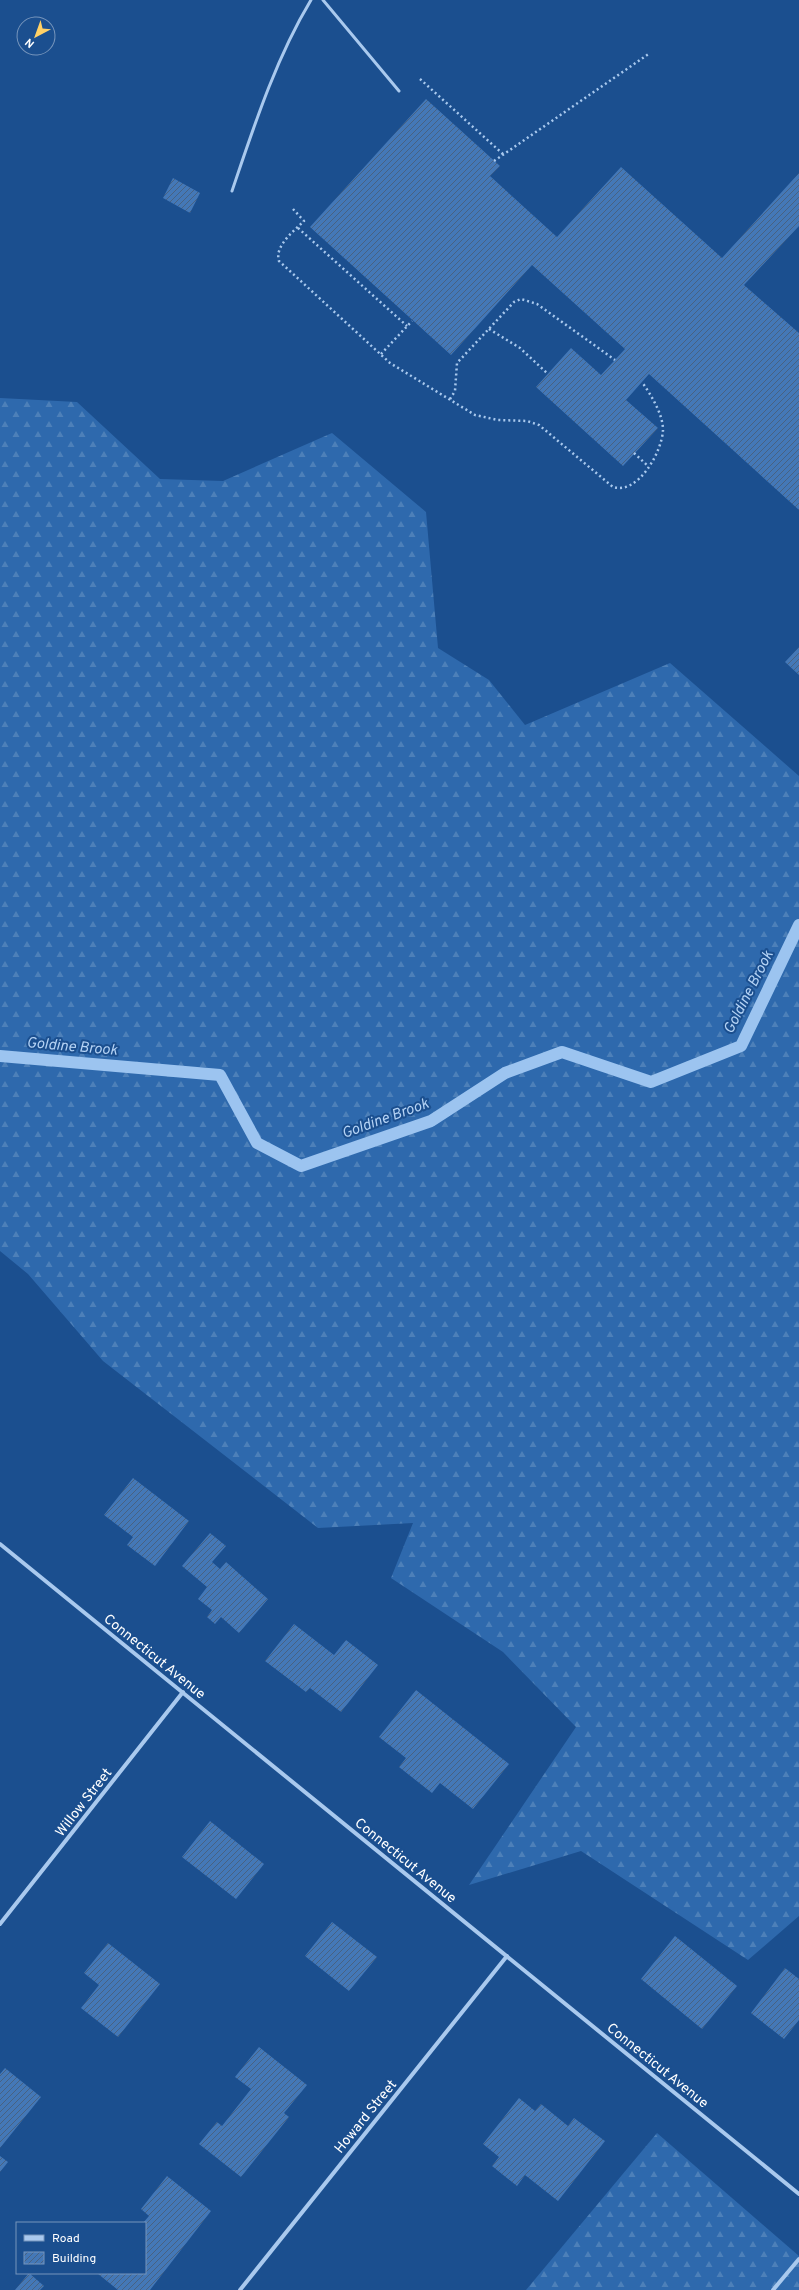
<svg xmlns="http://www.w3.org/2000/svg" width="799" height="2290" font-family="Overpass,sans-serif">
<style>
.forest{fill:url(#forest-firs)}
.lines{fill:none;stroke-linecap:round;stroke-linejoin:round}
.stream{stroke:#9cc4f0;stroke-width:12}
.building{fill:url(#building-hatch)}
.path{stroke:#a9c9ee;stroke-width:2.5;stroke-dasharray:2 3;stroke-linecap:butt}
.lane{stroke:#a9c9ee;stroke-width:3}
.street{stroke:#a9c9ee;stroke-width:4}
.labels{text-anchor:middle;stroke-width:4;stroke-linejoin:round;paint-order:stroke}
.street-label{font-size:14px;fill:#fff;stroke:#1b4f8f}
.water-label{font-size:15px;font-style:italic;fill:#b5d3f5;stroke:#1b4f8f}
</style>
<defs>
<pattern id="forest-firs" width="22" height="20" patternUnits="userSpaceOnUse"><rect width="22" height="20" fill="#2e69ad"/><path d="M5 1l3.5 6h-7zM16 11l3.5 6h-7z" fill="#4d80b9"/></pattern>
<pattern id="building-hatch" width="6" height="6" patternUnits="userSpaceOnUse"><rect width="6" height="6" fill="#4478b7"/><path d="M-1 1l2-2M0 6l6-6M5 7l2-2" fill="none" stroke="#486282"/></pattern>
</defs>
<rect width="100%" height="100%" fill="#1b4f8f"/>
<g class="forest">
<path d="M0,398L77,402L160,479L223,481L332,433L426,512L438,648L489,680L525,725L670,663L799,776V1916L748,1960L581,1851L469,1885L576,1727L503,1652L391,1578L413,1523L318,1528L103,1361L28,1274L0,1251Z"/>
<path d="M657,2133L799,2256V2290H526Z"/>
</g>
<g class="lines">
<path class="stream" d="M0,1056L220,1075L257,1143L301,1166L431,1121L505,1073L562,1052L651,1082L741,1046L799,925"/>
</g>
<g class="building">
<path d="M426,99L500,166L490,176L557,237L621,167L722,258L799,173V226L744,285L799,333V510L649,374L626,400L658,428L623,466L536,387L571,348L601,375L625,349L532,265L451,355L310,227Z"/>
<path d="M173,178L200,193L190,213L163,198Z"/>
<path d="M799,647V675L785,662Z"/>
<path d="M133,1478L189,1521L155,1566L127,1545L133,1537L104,1515Z"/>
<path d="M210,1533L226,1546L212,1562L220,1569L226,1562L268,1599L239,1633L221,1617L215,1624L207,1617L212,1610L198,1599L207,1587L182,1566Z"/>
<path d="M294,1624L334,1655L346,1640L378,1665L341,1712L310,1688L306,1692L265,1661Z"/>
<path d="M416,1690L509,1764L473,1809L440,1783L432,1793L399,1767L406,1758L379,1737Z"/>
<path d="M210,1821L264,1864L236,1899L182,1857Z"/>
<path d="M332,1922L377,1957L349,1991L305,1956Z"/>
<path d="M675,1936L737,1986L702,2029L641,1979Z"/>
<path d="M108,1943L160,1984L118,2037L81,2008L99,1985L84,1973Z"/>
<path d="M785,1968L799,1979V2020L784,2039L751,2013Z"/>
<path d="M259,2047L307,2085L284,2113L289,2117L241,2177L199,2144L217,2122L222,2126L251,2089L235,2077Z"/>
<path d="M5,2068L41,2097L0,2148V2074Z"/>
<path d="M519,2098L535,2111L541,2104L568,2126L574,2118L605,2141L558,2201L525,2175L517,2186L492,2166L499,2157L483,2144Z"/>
<path d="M0,2156L8,2162L0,2172Z"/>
<path d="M167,2176L211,2211L150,2290H118L97,2273H145V2223H143L149,2216L141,2209Z"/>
<path d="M29,2273L44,2286L40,2290H15Z"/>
</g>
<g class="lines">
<g class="path">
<path d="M420,79L504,155"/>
<path d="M494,161L650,53"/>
<path d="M293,209L304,221C295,230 274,246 279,261L390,363L475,415L498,420L527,421L539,425L613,487C638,495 662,452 663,430C663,414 651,395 642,382"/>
<path d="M298,228L407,326"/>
<path d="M489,329L520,348L548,374"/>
<path d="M381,354L412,321"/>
<path d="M450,399L455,391L457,363L514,302L521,299L537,304L615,360"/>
<path d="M634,453L648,466"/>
</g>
<g class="lane">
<path d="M323,0L399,91"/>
<path d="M232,191C254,126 276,58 311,0"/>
</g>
<g class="street">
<path d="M0,1544L799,2194"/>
<path d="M0,1924L183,1692"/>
<path d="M240,2290L507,1956"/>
<path d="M773,2290L799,2259"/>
</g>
</g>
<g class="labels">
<g class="street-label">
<text transform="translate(155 1656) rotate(39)" y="5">Connecticut Avenue</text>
<text transform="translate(83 1802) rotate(-52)" y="5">Willow Street</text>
<text transform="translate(406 1860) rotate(39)" y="5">Connecticut Avenue</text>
<text transform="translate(658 2065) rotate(39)" y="5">Connecticut Avenue</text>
<text transform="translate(365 2116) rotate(-51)" y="5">Howard Street</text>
</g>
<g class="water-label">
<text transform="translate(748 992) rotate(-63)" y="5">Goldine Brook</text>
<text transform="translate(72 1046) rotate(5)" y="5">Goldine Brook</text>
<text transform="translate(385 1118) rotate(-20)" y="5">Goldine Brook</text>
</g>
</g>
<rect x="16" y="2222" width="130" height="52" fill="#1b4f8f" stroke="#7695bc"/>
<rect x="24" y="2235" width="20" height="6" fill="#a9c9ee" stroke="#7695bc"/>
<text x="52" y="2242" font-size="12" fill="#ffffff">Road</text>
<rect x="24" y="2252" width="20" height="12" fill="url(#building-hatch)" stroke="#7695bc"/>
<text x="52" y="2262" font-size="12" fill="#ffffff">Building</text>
<g transform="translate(36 36) rotate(221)"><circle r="19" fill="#1b4f8f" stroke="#7695bc"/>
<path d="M0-3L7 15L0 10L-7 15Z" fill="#ffd166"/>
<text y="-6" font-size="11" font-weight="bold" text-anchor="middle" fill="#ffffff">N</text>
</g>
</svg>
